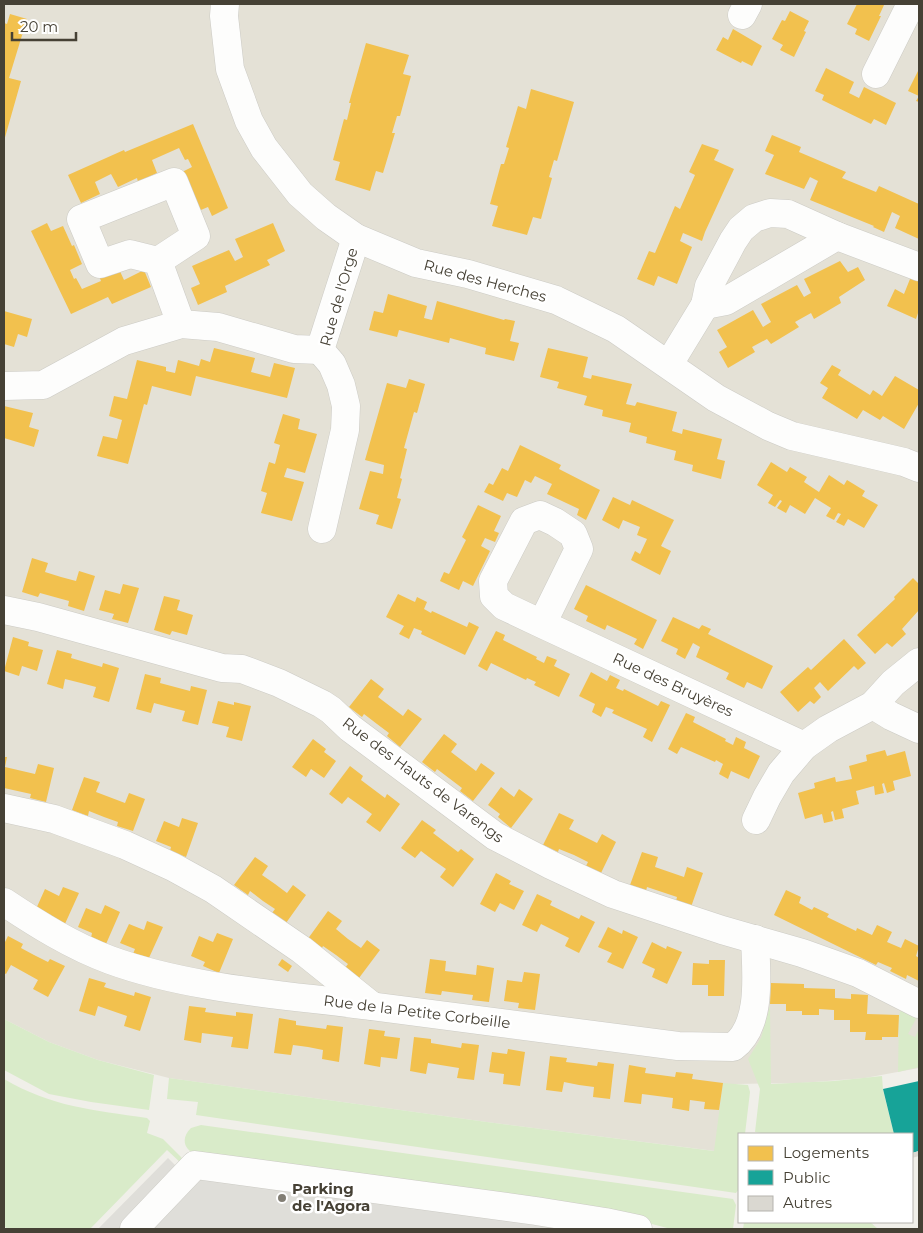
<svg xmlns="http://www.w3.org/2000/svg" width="923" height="1233" font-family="Montserrat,sans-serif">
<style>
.residential{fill:#e4e1d6}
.green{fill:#d9ebc9}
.parking{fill:#dfded9}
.homes{fill:#f2c14e}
.public{fill:#17a398}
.building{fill:#dad8d1}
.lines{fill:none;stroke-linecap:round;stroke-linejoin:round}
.minor-casing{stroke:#cccbc5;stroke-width:29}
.minor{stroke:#fdfdfc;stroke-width:28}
.poi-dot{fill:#827e74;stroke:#fff;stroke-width:2}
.labels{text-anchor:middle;stroke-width:5;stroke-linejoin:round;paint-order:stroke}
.street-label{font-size:15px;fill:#464135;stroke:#fff}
.poi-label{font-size:15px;font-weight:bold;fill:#464135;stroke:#fff;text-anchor:start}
</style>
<rect width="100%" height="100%" fill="#f0efe9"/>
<path class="residential" d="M4,4H919V1068L865,1078L801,1083L736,1084L715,1151L487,1122L169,1078L98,1060L49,1042L4,1019Z"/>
<g class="green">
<path d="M903,1005L919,1013L908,1034L915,1037L919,1029V1067L898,1072L899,1015Z"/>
<path d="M770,1006L771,1084L834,1081L882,1076L883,1090L894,1134H768L755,1132L760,1089L748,1059L761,1038Z"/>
<path d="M4,1019L49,1042L98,1060L154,1075L149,1110L91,1102L49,1094L4,1070Z"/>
<path d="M169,1078L487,1122L714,1151L723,1083L748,1085L750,1092L745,1134H739V1189L736,1193L196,1115L198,1102L167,1099Z"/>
<path d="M4,1079C52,1107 93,1110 147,1118L150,1121L147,1133L163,1139L181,1157L183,1160L182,1164L167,1150L90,1229H8L4,1226Z"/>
<path d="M201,1125L733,1199L736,1205L733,1229H671L610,1213L196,1154C183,1150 181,1137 191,1128Z"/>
<path d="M744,1222H870L878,1229H743Z"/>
</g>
<path class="parking" d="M168,1158L185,1175L638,1229H98Z"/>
<g class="homes">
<path d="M857,4L884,5L879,16H881L869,41L855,34L857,29L847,24Z"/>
<path d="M790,11L809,21L804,31L806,32L794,57L780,50L783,45L772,39L782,20L785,21Z"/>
<path d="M10,14L27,19L9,78L21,81L4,141V23L7,24Z"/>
<path d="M733,29L762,46L752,66L742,61L741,63L716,50L723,37L728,40Z"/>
<path d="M366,43L409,55L403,74L411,76L400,116H397L392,133H395L383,173L376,171L370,191L335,180L340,162L333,160L344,119L347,120L351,103H349Z"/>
<path d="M826,68L854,82L849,93L859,98L864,87L896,103L886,125L874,119L871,124L822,100L824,95L815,91Z"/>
<path d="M918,71L919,72V102L916,101L919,96L908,91Z"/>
<path d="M531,89L574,102L557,161L554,160L549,177L552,178L541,219L533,217L527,235L492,226L498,206L490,204L501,164H504L509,148L506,147L518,106L526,109Z"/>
<path d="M193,124L228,208L212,216L208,207L196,212L180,173L192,167L188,159L185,160L179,148L152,160L157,173L138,182L137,178L118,187L111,174L95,182L100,194L81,203L68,175L124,150L125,152Z"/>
<path d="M772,135L801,147L799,152L846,172L842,178L876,192L879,186L919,204V239L895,228L900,216L892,212L884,232L873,227L874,226L810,200L818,181L810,177L804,189L765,174L774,155L765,151Z"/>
<path d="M702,144L719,150L714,160L734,169L705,232L702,241L683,233L680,241L692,247L677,284L658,276L654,286L637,279L649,251L655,253L675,206L680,209L695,175L689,172Z"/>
<path d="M47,223L51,231L63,226L72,246L74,245L82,264L70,270L74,279L76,278L82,289L101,281L99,276L118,267L124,280L144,270L151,287L112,304L108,297L71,314L31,231Z"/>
<path d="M273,223L285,251L267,260L270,265L225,286L227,292L198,305L191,288L200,284L192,266L229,250L235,261L243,257L235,239Z"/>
<path d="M840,261L848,272L858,267L865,280L839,297L841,303L814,319L811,313L795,322L799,327L771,344L767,339L752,347L755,352L728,368L719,352L727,347L717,330L753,310L763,327L771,322L761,304L797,285L804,297L811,293L804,279Z"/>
<path d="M912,274L919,278V314L918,313L916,319L887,306L895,289L904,294Z"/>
<path d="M388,294L427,306L424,318L432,320L437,301L504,320L505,319L515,321L510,341L519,343L514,361L485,354L486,348L450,338L449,343L399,330L397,337L369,330L374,311L383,313Z"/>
<path d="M4,311L32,319L27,337L18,334L14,347L4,344Z"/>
<path d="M214,348L255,358L251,372L270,377L274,363L295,368L287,398L196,376L191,396L152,386L147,405L144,404L128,464L97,456L103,436L117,439L122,420L109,416L114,396L127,399L137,360L166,367V371L175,373L178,360L199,366L201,359L210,362Z"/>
<path d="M548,348L588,357L583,377L591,379L592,375L632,384L626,404L635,406L637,402L677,412L672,431L682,434L683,429L722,439L717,459L725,461L721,479L692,471L693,465L674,460L676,451L646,443L647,437L629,432L631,423L602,416L603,410L584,405L587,396L557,388L559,382L540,377Z"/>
<path d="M832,365L841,370L838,375L870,395L873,390L882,396L895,376L919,390V403L904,429L883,416L880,420L863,410L857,419L822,398L828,388L820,383Z"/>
<path d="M409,379L425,384L417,413L414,412L404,448L407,449L400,478L402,479L397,498L401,499L392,529L376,524L379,515L359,509L370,471L383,474L384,465L365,460L387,383L406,388Z"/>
<path d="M4,406L33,413L29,427L39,430L34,447L4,438Z"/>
<path d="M283,414L300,419L298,429L317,434L305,473L287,468L284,477L304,482L292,521L261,513L267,493L261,491L269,462L275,464L280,445L274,443Z"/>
<path d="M520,445L561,465L559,469L600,490L586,520L577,515L579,509L547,494L552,484L535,476L531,483L525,480L517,497L507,493L503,501L484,492L489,483L493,485L502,468L508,471Z"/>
<path d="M771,462L787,472L790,467L807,477L804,482L819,492L829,475L844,485L847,480L865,491L862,496L878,505L864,528L848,519L844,526L836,522L841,514L838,513L834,520L826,516L831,508L815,498L805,514L790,505L786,513L777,508L782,501L780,500L775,507L768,503L773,495L757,485Z"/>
<path d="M613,497L630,505L632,500L674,520L661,546L671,551L660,575L631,560L635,551L640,554L647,539L637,535L640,527L623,520L619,529L602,520Z"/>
<path d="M478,505L501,516L494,531L499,533L495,542L485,538L481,546L490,551L473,586L463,581L459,590L440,581L444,572L449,574L466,540L462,537Z"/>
<path d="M32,558L48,563L45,572L61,577L76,581L79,571L95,576L84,611L68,606L69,601L40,593L38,597L22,592Z"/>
<path d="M913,578L918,583L919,582V610L902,629L906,634L892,647L887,643L875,654L857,635L895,599L894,597Z"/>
<path d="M123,584L139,588L128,623L112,619L114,614L99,610L105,590L120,594Z"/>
<path d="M586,585L657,620L643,649L634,644L637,639L607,625L605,630L586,621L588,616L574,609Z"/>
<path d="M398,594L415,602L417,597L427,602L424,609L431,613L432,611L467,627L469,622L479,627L465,655L421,634L422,631L414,628L409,639L399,634L404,626L386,617Z"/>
<path d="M164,596L180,600L177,610L193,615L187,635L172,631L170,635L154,630Z"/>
<path d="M673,617L699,629L702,625L711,629L708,634L773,666L762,689L747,682L744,688L726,679L729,673L696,657L700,647L693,643L685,659L676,654L678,649L661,641Z"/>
<path d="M496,631L505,635L503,640L537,657L536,659L544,663L547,656L557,660L554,666L570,674L559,697L534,685L536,682L527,678L526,680L491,663L487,671L478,666Z"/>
<path d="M13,637L29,642L28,646L43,650L37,671L22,666L19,676L4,671Z"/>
<path d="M844,639L866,663L858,670L854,666L828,691L820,682L814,688L821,697L814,704L810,701L798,712L780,692L808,667L811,670Z"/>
<path d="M57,650L72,654L71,658L102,667L103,663L119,668L109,702L93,697L96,687L81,683L65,679L63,689L47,684Z"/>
<path d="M591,672L607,681L610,675L620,680L616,688L623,691L624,689L658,706L661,701L670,705L652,742L643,737L647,729L612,713L614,710L606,707L601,717L592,712L595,704L579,696Z"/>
<path d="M145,674L161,678L160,683L190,691L191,686L207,690L198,725L182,721L185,711L169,707L154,703L151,713L136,709Z"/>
<path d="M371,679L384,689L378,697L403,716L408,709L422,719L400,747L387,736L389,733L377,724L364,714L362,717L349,707Z"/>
<path d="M218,701L234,705V702L251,706L242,741L226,737L229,727L212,723Z"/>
<path d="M686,713L695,717L693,722L726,739L725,741L733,745L736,737L746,742L744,748L760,756L749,779L731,771L728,779L719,774L723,764L716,760L715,762L681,747L677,754L668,749Z"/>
<path d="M444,734L457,744L451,752L476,771L481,763L495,773L473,801L460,791L462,788L437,769L435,772L422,762Z"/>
<path d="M313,739L326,749L324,752L336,761L324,778L311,769L306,777L292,767Z"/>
<path d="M885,750L887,756L905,751L911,776L893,781L895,790L887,793L884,783L882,784L884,793L875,795L874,786L856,791L859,804L842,809L844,818L835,820L833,811L831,812L833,821L824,823L822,814L805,819L798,793L815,788L814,783L835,777L836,782L852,779L849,766L867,761L866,755Z"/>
<path d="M4,757H7L5,767L35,774L38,764L54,768L46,802L30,798L31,794L4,788Z"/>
<path d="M350,766L363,776L361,780L385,798L387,794L400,804L380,832L366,822L372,814L348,797L342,804L329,794Z"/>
<path d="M84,777L100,782L96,792L125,803L129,793L145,799L133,831L117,826L118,822L104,817L89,811L88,816L72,810Z"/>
<path d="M501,787L514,797L519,789L533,799L511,828L498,817L500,814L488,805Z"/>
<path d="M559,813L574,820L569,829L597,843L602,834L616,842L601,873L586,866L588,862L574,855L559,849L558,852L543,845Z"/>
<path d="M182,818L198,823L186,857L170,851L171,847L156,841L164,821L179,827Z"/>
<path d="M422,820L436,830L433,833L458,852L461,849L474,859L453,887L440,877L446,869L433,860L421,851L415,858L401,848Z"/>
<path d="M642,852L658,857L655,867L684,877L687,867L703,873L691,907L676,901L677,897L647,887L646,891L630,885Z"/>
<path d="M255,857L268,866L262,875L275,884L287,893L293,885L306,895L286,923L272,913L275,909L263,901L250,891L248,895L234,885Z"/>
<path d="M496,873L511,881L509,884L524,891L514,910L500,903L495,912L480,904Z"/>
<path d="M63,887L79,893L64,926L49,920L51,915L36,909L45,889L59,896Z"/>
<path d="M786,890L801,897L799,903L812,910L814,907L829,914L827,917L856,931L857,928L872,935L877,925L892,932L887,942L901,948L905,939L919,946L916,956L919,958V981L907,975L906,979L890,971L892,968L878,962L876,965L774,915Z"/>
<path d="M537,894L552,901L550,905L579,919L581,915L595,922L579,953L565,946L569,938L541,924L537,932L522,925Z"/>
<path d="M105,905L120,912L106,944L91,938L92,933L78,927L86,908L101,914Z"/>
<path d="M328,911L342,921L336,929L348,939L361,948L367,940L380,950L359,978L345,968L348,964L336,955L323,946L321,950L307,940Z"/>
<path d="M147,921L163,927L148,960L133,954L135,949L120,943L129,924L144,930Z"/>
<path d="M608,927L622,934L623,930L638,937L623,969L607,962L612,953L598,947Z"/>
<path d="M217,933L233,939L219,973L203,966L205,962L191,956L199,936L213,942Z"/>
<path d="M8,936L23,944L21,948L34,955L48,962L50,959L65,966L48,997L33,989L38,980L11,965L6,974L4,973V944Z"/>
<path d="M652,942L666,949L667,946L682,952L667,984L652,977L655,969L642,963Z"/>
<path d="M282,959L292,966L288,972L278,965Z"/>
<path d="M430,959L446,961L445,971L476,975L477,965L494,968L489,1002L472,1000L473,995L442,991L441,995L425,993Z"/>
<path d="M709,960H725L724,996H708V985H692L693,963L709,964Z"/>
<path d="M524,972L540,974L535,1010L518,1008L519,1003L504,1001L507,980L522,982Z"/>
<path d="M89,978L106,983L104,987L134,996L135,992L151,997L140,1031L124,1026L127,1016L98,1006L95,1016L79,1011Z"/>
<path d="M771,983L804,984V988L835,989V998L851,999V994L868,995L867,1014L899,1015L898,1037H882V1040H865L866,1032H850V1020H834V1010L819,1009V1015H802V1011H786V1004H770Z"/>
<path d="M189,1006L206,1008L205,1012L220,1014L236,1016V1012L253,1014L248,1049L231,1047L233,1037L202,1033L201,1043L184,1040Z"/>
<path d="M279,1018L296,1021V1025L326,1029L327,1025L343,1027L339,1062L322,1059L323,1050L308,1047L293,1045L291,1055L274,1053Z"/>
<path d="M369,1029L385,1031L384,1036L400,1038L397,1059L381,1057L380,1067L364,1064Z"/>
<path d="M414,1037L431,1039V1043L461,1048L462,1043L479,1045L474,1080L457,1078L459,1068L428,1063L426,1074L410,1071Z"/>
<path d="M508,1049L525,1052L520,1086L503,1084L504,1074L489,1072L492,1052L507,1054Z"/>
<path d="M550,1056L567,1058L566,1062L582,1064L597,1066L598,1062L614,1064L610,1099L593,1097L594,1087L579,1085L564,1082L562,1092L546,1090Z"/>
<path d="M629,1065L646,1068L645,1073L675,1077L676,1072L693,1074L692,1079L723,1083L719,1110L704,1109L705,1102L690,1100L689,1111L672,1108L673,1098L642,1094L641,1104L624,1102Z"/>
</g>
<path class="public" d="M919,1081V1151L912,1153V1134H894L883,1089Z"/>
<path class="building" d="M919,1151V1156L912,1158V1153Z"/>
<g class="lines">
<defs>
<g id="minor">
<path d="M225,4L224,16L230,69L249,121L264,148L300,194L326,217L356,238L416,263L468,274L556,300L616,329L716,398L768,426L792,436L904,462L919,468"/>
<path d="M742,15L748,4"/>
<path d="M876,74L911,4"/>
<path d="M158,261L196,236L174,182L81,219L100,264L130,254L158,261L181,324"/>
<path d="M705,305L726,301L837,236"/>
<path d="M669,364L705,305L709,286L733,241L741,229L754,218L770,213L788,214L837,236L919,267"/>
<path d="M4,386L43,385L124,341L181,324L218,327L294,349L320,350"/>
<path d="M322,529L345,430L346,406L341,385L332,364L320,350L356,238"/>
<path d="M4,610L38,617L222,668L242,669L279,683L322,704L331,710L350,728L495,836L551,865L613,894L722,930L802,953L858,973L919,1004"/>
<path d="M542,624L579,549L573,534L555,522L540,515L524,521L493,581L494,596L504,606L542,624L804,746"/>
<path d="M873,705L891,716L919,729"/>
<path d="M4,808L54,819L125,845L173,867L213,889L302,950L372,1006"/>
<path d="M756,820L767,797L781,773L804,746L828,729L873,705L893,683L919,662"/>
<path d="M4,902C37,924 72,946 110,960C192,990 291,995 378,1007C478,1020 578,1033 678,1046L733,1047C763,1025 756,971 755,939"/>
<path d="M134,1229L195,1165L536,1211L605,1222L638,1229"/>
</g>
</defs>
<use href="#minor" class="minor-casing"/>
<use href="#minor" class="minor"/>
</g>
<circle class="poi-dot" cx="282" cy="1198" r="5"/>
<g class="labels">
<g class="street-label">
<text transform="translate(485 281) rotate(15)" y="5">Rue des Herches</text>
<text transform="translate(339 297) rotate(-74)" y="5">Rue de l'Orge</text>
<text transform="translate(673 685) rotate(25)" y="5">Rue des Bruyères</text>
<text transform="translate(423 780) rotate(37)" y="5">Rue des Hauts de Varengs</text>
<text transform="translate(417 1012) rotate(7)" y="5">Rue de la Petite Corbeille</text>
</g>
<g class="poi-label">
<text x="292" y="1194">Parking<tspan x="292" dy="17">de l'Agora</tspan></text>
</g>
</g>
<rect width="923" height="1233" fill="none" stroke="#464135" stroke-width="10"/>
<rect x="738" y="1133" width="175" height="90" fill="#ffffff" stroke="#b5b3ae"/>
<rect x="748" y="1146" width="25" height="15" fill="#f2c14e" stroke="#b5b3ae"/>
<text x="783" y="1158" font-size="15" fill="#464135">Logements</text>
<rect x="748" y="1170" width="25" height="15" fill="#17a398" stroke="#b5b3ae"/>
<text x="783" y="1183" font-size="15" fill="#464135">Public</text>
<rect x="748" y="1196" width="25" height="15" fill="#dad8d1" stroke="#b5b3ae"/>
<text x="783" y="1208" font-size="15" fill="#464135">Autres</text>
<path d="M12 32v8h64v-8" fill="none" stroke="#464135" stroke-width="2.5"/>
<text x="20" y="32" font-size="15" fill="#464135" stroke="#ffffff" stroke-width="4" paint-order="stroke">20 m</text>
</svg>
